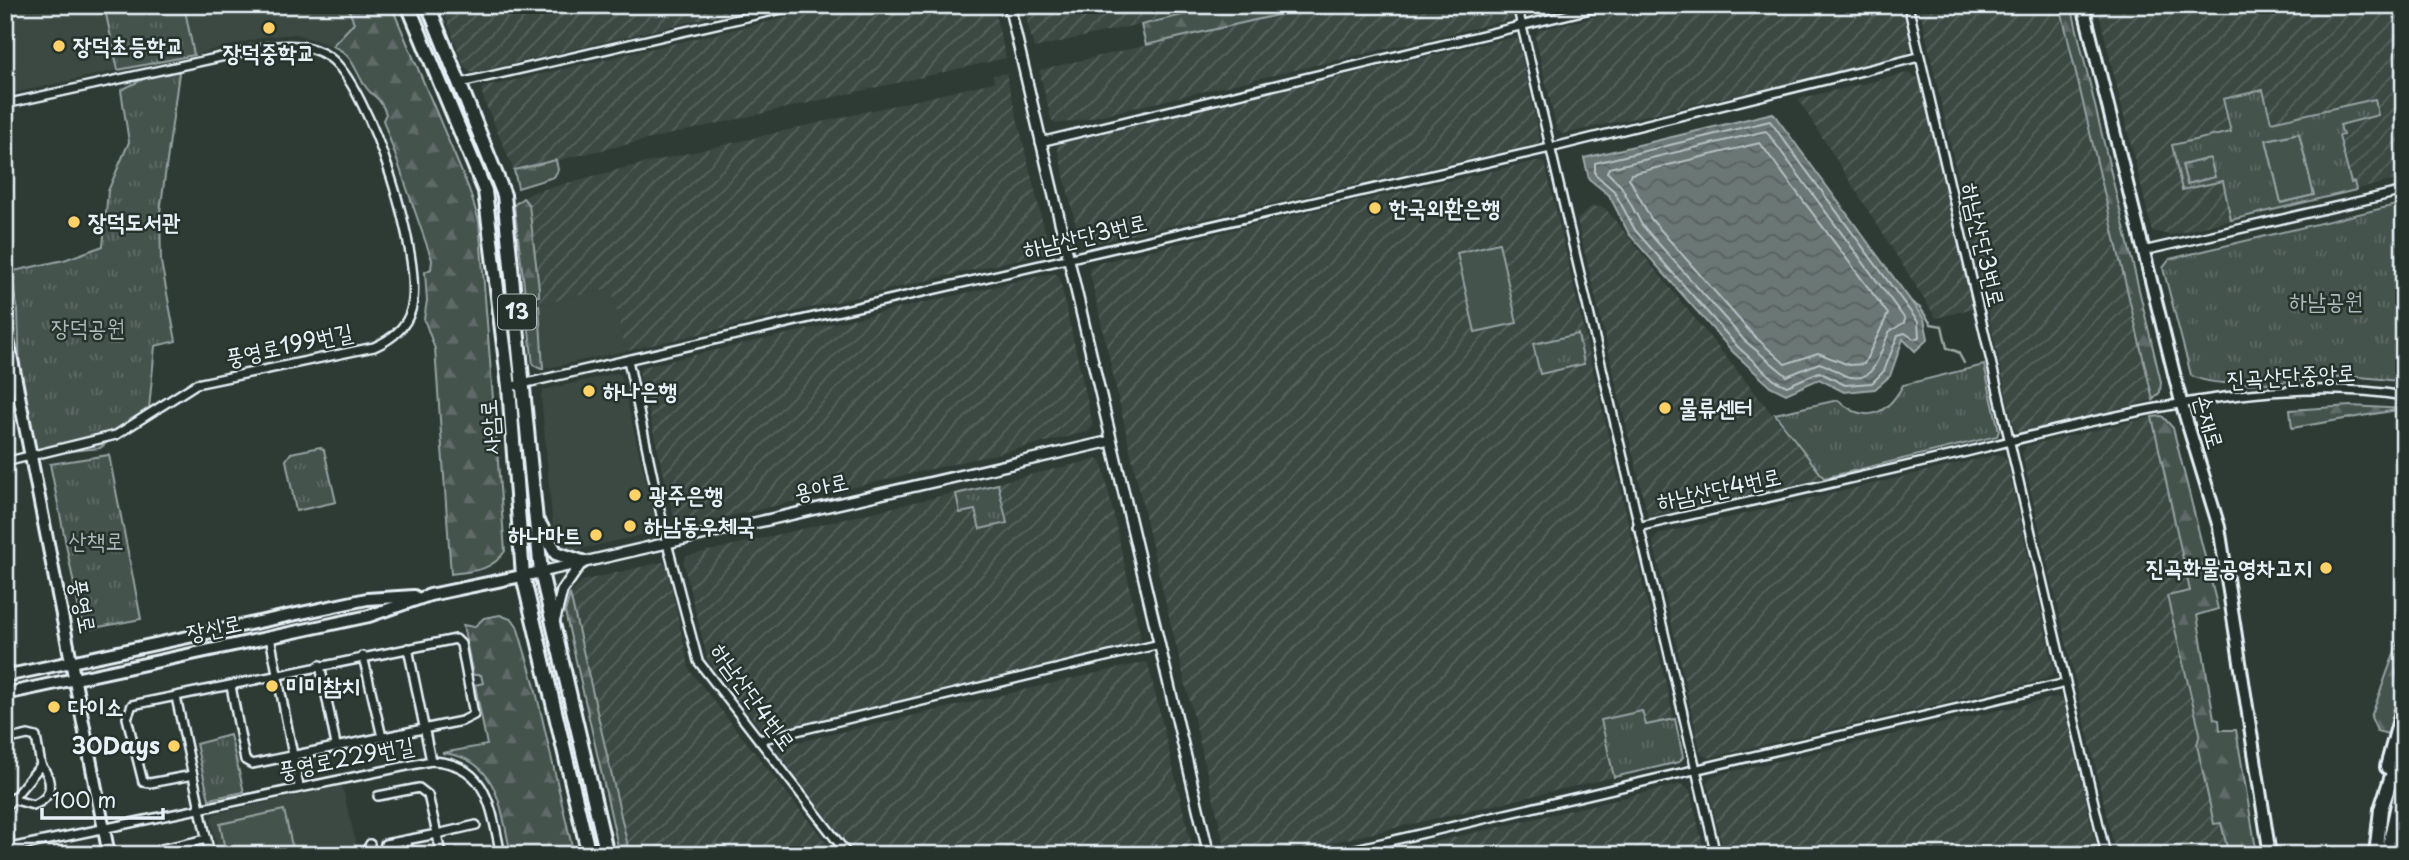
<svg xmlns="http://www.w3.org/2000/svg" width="2409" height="860" font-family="'Playpen Sans','Poor Story',sans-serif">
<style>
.built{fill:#3b4843}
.industrial{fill:url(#industrial-furrows)}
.green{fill:#45524e;stroke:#96a2a3;stroke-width:2}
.forest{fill:url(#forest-firs);stroke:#96a2a3;stroke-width:2}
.park{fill:url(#park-tufts);stroke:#96a2a3;stroke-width:2;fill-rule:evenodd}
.water{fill:url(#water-waves);stroke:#9da8a9;stroke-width:2}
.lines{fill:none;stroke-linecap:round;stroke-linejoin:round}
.shore{stroke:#b6c0c4;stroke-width:2}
.stream{stroke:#9da8a9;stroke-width:2.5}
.minor-casing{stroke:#e8f1f8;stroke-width:12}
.tertiary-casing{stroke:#e8f1f8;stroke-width:14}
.secondary-casing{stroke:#e8f1f8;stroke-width:16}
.primary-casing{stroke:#e8f1f8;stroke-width:18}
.trunk-casing{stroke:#e8f1f8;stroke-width:18}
.minor{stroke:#26332d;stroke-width:7}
.tertiary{stroke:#26332d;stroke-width:9}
.secondary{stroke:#26332d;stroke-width:10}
.primary{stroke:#26332d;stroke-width:12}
.trunk{stroke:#26332d;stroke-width:12}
.poi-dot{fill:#ffd166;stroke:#26332d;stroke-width:2.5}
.labels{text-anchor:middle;stroke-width:5;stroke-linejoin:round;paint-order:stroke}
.shield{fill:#26332d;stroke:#aeb8bb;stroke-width:2}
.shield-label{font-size:21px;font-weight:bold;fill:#e8f1f8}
.poi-label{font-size:23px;font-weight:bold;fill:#e8f1f8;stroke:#26332d;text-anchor:start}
.street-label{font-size:23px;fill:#e8f1f8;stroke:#26332d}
.park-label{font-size:23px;fill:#afb9bc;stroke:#26332d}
</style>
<defs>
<pattern id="industrial-furrows" width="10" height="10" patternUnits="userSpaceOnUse" patternTransform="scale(1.75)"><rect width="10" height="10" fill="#3b4843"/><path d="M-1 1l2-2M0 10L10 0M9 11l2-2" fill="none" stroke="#57635f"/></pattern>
<pattern id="forest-firs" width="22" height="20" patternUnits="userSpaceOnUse" patternTransform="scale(1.75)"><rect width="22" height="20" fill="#45524e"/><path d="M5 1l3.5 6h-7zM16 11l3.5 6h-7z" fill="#606b68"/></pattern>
<pattern id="park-tufts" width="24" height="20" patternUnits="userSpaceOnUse" patternTransform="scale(1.75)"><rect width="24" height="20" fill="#45524e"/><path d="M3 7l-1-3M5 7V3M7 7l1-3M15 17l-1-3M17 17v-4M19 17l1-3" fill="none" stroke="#606b68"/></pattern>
<pattern id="water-waves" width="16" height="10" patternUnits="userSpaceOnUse" patternTransform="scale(1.75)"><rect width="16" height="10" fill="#6b7775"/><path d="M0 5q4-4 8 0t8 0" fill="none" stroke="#586060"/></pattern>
</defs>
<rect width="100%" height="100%" fill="#2e3b35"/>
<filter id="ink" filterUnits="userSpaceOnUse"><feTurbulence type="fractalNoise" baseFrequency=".0143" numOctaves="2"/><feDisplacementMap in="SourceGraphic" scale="14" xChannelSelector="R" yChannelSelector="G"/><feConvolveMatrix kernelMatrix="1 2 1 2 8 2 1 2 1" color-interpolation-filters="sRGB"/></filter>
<g filter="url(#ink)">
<g class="built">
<path d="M5,5H104L118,70L5,95Z"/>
<path d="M184,5H347L355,23L332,46L296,34L264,37L194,55Z"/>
<path d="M611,288L626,351L543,369L539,305Z"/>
<path d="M617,373L621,375L657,529L655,532L572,551L565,548L553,529L541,395L543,390Z"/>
<path d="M342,786L359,855H218L211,819L214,814Z"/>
</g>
<g class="industrial">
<path d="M441,5H761L472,73L464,66Z"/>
<path d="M840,5H993L1006,58L514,170L484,101L481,88Z"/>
<path d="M1023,5H1223L1034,48Z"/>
<path d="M1321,5H1510L1513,19L1077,121L1056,124L1051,119L1039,70Z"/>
<path d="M1647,5H1901L1911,47L1904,57L1563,134L1557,130L1535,37L1539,30Z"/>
<path d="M1919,5H2060L2153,400L2021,433L2014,428Z"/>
<path d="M2097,5H2404V178L2170,235L2152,231Z"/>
<path d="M1513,37L1518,40L1540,139L1537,144L1091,244L1079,238L1057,146L1060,141Z"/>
<path d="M1006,73L1050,252L626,351L611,288L539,305L529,205L523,198L534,192L620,169L994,82L993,75Z"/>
<path d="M1908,73L1920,79L1974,308L1936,318L1798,99Z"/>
<path d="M1536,161L1545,163L1683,757L1679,762L1278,855H1227L1152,546L1089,269L1099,263L1260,223Z"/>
<path d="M1592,206L1605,208L1824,478L1648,517L1577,220Z"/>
<path d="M1053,273L1059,276L1093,426L1088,432L677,529L639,372L642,367Z"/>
<path d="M2152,417L2190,592L2168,596L2200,733L2197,745L2214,823L2221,822L2229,855H2116L2022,454L2026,446Z"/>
<path d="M1999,454L2006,458L2054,669L2053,674L2046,679L1708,758L1701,754L1653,541L1659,534Z"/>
<path d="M1097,459L1102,462L1141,639L1139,643L764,733L708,661L683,562L687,556Z"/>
<path d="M662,562L666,564L690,671L836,855H630L570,594L582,581Z"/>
<path d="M1145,662L1148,664L1194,855H856L778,753L779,747L785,745Z"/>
<path d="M2057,697L2063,700L2098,855H1724L1707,782L1712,776Z"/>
<path d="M1681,784L1690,790L1705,855H1379Z"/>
</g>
<g class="green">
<path d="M2299,133L2314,195L2281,203L2266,140Z"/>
<path d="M1499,243L1517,323L1475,332L1457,253Z"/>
<path d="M284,810L294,855H226L220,824Z"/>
</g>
<g class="forest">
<path d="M347,5H391L469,189L479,221L505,551C492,571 473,571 451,574L435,349L424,319L427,301L425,272L431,269L432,260L383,120L386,114C382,102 378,99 370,92C355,77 356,54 332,46L354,23Z"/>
<path d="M1223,5H1321L1146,45L1141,25Z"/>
<path d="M2060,5H2071L2161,382L2160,392L2153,400Z"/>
<path d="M2210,158L2215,177L2187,184L2182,165Z"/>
<path d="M556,160L558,170L554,177L518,188L514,170Z"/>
<path d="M523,198L529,205L539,289V296L530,297L525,293L514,205Z"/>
<path d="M539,305L543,369H541L533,365L527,312Z"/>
<path d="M2351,406L2404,409V433L2397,410L2292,428L2290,410Z"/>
<path d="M2162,416L2173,428L2218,609L2197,615L2214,719L2219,720L2220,730H2236L2257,855H2229L2221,823L2214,824L2197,745L2200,733L2167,596L2190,591L2152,417Z"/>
<path d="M570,594L630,855H620L565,612Z"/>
<path d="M500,615L513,620L517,626L534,683L574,855H511C501,810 499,758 442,753L487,745L475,685L483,683L481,675H473L463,625L474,627L484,618Z"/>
<path d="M2404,626V673L2388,734L2377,731L2371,717Z"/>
</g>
<g class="park">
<path d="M104,5H184L194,55L118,70Z"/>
<path d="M168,67L179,73L160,212L161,262L176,341L155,346L149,409L100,448L32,455L20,381L18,310L9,272L64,260L103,246L108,191L129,142L121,90Z"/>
<path d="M2263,90L2271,122L2375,99L2378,115L2340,125L2343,135L2339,136L2351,183L2354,182L2356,190L2231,220L2223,181L2182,190L2172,145L2231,132L2223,99ZM2299,133L2314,195L2281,203L2266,140ZM2210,158L2215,177L2187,184L2182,165Z"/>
<path d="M2404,203V382C2388,380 2371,377 2354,377C2319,377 2217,393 2191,375L2163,268L2170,259Z"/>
<path d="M1578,334L1584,364L1540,374L1533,344Z"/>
<path d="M1984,365L1999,431L1997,436L1824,478L1775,414L1838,400C1865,425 1887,415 1903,385Z"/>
<path d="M320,447L324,450L336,502L296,511L286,460L291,453Z"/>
<path d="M109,455L141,619L83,630L50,464Z"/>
<path d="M998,484L1007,523L980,529L975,510L960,513L956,494Z"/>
<path d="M1642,711L1646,725L1675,719L1683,757L1679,762L1614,777L1601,720Z"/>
<path d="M230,735L244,792L209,799L196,744Z"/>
</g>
<path class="water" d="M1773,113L1924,319L1928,339L1915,351L1903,339L1890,376L1875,389L1844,392L1819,379L1786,394L1770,386L1733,352L1629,234L1609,195L1589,179L1584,158Z"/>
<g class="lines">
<g class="shore">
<path d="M1770,121L1918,322L1919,337L1914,339L1905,333L1898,335L1884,371L1872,383L1845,385L1819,372L1787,386L1774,380L1738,347L1635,230L1614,191L1595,174V163Z"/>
<path d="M1766,131L1905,319L1904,323L1890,331C1879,350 1877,388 1844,375C1835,371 1828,365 1819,363L1787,376L1745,341L1642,225L1621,186L1607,172L1609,168Z"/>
<path d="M1760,143L1888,314L1864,364L1849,365L1818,353L1785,364L1752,334L1651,219L1629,178L1631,174Z"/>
</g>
<path class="stream" d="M1911,302L1920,308L1931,324L1942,326L1947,348L1958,352L1964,363"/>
<defs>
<g id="minor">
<path d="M1517,5L1716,855"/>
<path d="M1908,5L2106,855"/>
<path d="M460,83L799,5"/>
<path d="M5,104L267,47C288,44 310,44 329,57C369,85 426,262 411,310C406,328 390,340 374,347L196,384L116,435L5,462"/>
<path d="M1040,142L1607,5"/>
<path d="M2143,251L2404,191"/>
<path d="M628,360L667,543L698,661L848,855"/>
<path d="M509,387L1550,148L1919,57"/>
<path d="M1637,527C1743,503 1848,480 1954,455C2089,422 2265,372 2404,396"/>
<path d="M270,637L299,786"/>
<path d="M408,648L431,761"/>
<path d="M363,656L382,737"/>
<path d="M320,665L336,745"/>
<path d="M176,697L210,855"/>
<path d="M5,740L28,735L36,737L41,765L5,808"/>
<path d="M759,740L1160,644"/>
<path d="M193,775L150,783L143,782L127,718L132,705L456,639L461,644L474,715L462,721L252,764L245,760L231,686"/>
<path d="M378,796L419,788L428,795L437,834L476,825"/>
<path d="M12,799L33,805C54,798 53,780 41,765"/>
<path d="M5,816L12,855"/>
<path d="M5,849L431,761C489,763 491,810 501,855"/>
<path d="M162,855L161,849L207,839"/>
<path d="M364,855L370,844"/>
<path d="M384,855L385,844L406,840"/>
<path d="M410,855L406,840L437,834L441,855"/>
<path d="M1330,855L2066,683"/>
</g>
<g id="tertiary">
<path d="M1009,5L1209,855"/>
<path d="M541,572L1111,441"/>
<path d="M555,619L562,591L582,562"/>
</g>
<g id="secondary">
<path d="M2083,5L2181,402L2219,527L2270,855"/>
<path d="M5,324L109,855"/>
<path d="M5,676L367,599L414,596"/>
<path d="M5,694L369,616L430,595L541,572"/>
</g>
<g id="primary">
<path d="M408,5L485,191L509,387L523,576L589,855"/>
<path d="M428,5L504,195L541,572L607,855"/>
<path d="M540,525L556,553L582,562"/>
</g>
<g id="trunk">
<path d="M2387,767L2404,705"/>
<path d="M2376,855L2381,809L2404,739"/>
<path d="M2387,855L2404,777"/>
</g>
</defs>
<use href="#minor" class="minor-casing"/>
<use href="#tertiary" class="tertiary-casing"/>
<use href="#secondary" class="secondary-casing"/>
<use href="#primary" class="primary-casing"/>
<use href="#trunk" class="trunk-casing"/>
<use href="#minor" class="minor"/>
<use href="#tertiary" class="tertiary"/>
<use href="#secondary" class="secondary"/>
<use href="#primary" class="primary"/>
<use href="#trunk" class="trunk"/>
</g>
</g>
<g class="poi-dot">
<circle cx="269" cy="28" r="7"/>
<circle cx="59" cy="46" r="7"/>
<circle cx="1375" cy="208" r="7"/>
<circle cx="74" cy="222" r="7"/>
<circle cx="589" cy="391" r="7"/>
<circle cx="1665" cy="408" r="7"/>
<circle cx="635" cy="495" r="7"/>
<circle cx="630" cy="526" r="7"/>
<circle cx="596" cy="535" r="7"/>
<circle cx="2326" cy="568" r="7"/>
<circle cx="272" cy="686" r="7"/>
<circle cx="54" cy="707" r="7"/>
<circle cx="174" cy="746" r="7"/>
</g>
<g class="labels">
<rect class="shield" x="498" y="294.5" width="38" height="35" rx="5"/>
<g class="shield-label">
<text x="517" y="319">13</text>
</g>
<g class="poi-label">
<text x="73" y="54">장덕초등학교</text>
<text x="269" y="61" text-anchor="middle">장덕중학교</text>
<text x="1389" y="216">한국외환은행</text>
<text x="88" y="230">장덕도서관</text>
<text x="603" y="399">하나은행</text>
<text x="1679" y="416">물류센터</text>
<text x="649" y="503">광주은행</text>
<text x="644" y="534">하남동우체국</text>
<text x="582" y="543" text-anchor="end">하나마트</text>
<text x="2312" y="576" text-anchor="end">진곡화물공영차고지</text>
<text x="286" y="694">미미참치</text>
<text x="68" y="715">다이소</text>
<text x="160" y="754" text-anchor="end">30Days</text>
</g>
<g class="street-label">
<text transform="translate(1085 236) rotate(-13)" y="8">하남산단3번로</text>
<text transform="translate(1983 245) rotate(77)" y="8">하남산단3번로</text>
<text transform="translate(289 345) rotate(-12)" y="8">풍영로199번길</text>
<text transform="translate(2291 376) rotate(-3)" y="8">진곡산단중앙로</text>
<text transform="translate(2209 422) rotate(74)" y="8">손재로</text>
<text transform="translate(490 427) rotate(-94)" y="8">사암로</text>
<text transform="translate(821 487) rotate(-13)" y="8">용아로</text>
<text transform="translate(1719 489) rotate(-12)" y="8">하남산단4번로</text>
<text transform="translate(83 606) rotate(79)" y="8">풍영로</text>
<text transform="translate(214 628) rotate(-12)" y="8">장신로</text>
<text transform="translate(753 697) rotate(54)" y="8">하남산단4번로</text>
<text transform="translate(346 758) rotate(-11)" y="8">풍영로229번길</text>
</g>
<g class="park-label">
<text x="2326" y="309">하남공원</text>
<text x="88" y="336">장덕공원</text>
<text x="96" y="549">산책로</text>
</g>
</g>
<rect width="2409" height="860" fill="none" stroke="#26332d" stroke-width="28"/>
<rect x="14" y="14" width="2381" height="832" fill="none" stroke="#e8f1f8" stroke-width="2.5" filter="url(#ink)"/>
<path d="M42 808v10h121v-10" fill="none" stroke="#e8f1f8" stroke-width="3.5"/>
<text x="52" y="808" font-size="21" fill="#e8f1f8" stroke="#26332d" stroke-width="5" paint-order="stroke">100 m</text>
</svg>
